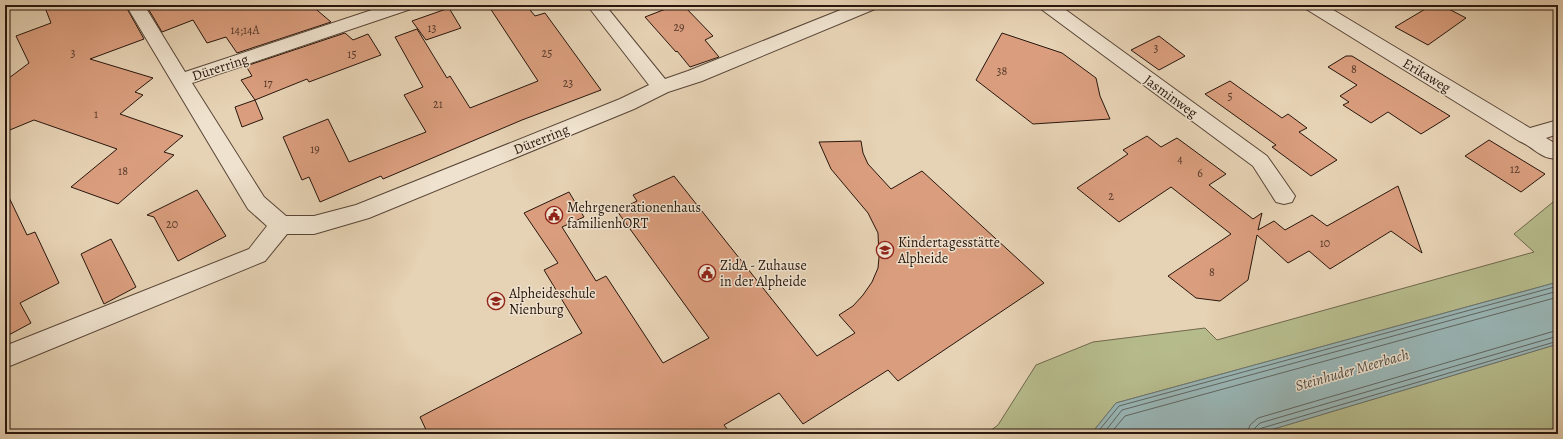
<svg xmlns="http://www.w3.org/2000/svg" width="1563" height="439" font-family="Alegreya,serif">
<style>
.green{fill:#b6bb8c;stroke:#6f684c}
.water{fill:#99b6b6;stroke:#6c7672}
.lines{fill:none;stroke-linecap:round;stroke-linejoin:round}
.shore{stroke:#606662;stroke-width:1}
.building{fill:#da9e7e;stroke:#28160d}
.minor-casing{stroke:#584537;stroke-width:2}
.minor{fill:#efe2ce;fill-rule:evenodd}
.labels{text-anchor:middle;stroke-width:3;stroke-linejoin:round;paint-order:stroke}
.number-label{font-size:12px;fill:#543829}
.street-label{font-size:14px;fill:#28160d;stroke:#efe2ce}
.poi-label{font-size:14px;fill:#28160d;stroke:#efe2ce;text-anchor:start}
.water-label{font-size:15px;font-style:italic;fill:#504e48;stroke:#efe2ce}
</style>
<rect width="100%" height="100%" fill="#e6d2b4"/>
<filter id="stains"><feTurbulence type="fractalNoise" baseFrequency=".005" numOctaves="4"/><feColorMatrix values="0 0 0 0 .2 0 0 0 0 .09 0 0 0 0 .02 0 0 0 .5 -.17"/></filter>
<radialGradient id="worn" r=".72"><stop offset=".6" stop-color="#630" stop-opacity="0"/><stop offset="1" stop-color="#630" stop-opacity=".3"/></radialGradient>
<g class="green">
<path d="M1558,198V282L1116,403L1091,434H986L998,425L1036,365L1093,342L1205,328L1217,340L1534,252L1514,234Z"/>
<path d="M1558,344V434H1257L1260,433Z"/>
</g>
<path class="water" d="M1558,282V344L1257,434H1091L1116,403Z"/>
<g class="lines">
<g class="shore">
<path d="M1096,434L1119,406L1558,286"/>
<path d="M1103,434L1122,410L1558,291"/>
<path d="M1110,434L1125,416L1558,297"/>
<path d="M1247,434L1250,425L1258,418L1558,330"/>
<path d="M1253,434L1255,428L1260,423L1558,336"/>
<path d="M1258,434L1259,430L1262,428L1558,341"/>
</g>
</g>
<g class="building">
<path d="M44,5H125L144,39L90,59L153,78L135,92L143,95L120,114L183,136L164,152L174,155L118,204L71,187L117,149L34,120L5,132V81L29,63L16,36L51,23Z"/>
<path d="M146,5H311L331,22L237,53L226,37L207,43L193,20L162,32Z"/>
<path d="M488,5H526L535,16L545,13L601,90L522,120L383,179L381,176L320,202L309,177L302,180L283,137L328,119L349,162L426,132L404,95L423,87L395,37L417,29L447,78L450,76L470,108L538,81Z"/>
<path d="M676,5H683L713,36L705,40L719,57L690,67L677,51L676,52L645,17Z"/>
<path d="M1432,5H1441L1466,18L1428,45L1395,27Z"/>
<path d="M449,8L461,28L426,40L412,21Z"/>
<path d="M345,33L353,40L368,34L381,55L309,82L307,79L255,100L241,80L252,76L246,66Z"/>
<path d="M1002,33L1062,53L1096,78L1100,96L1110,119L1033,124L976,80Z"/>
<path d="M1159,36L1185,56L1159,70L1131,50Z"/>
<path d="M1346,56H1352L1450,116L1421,134L1388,112L1371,123L1343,105L1349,102L1340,96L1357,85L1328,67Z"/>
<path d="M1230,81L1282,118L1288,114L1307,128L1299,132L1337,160L1311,176L1272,147L1276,145L1205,94Z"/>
<path d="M255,100L263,119L242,127L235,107Z"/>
<path d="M1147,136L1161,147L1177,138L1226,174L1209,185L1253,219L1262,213L1258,230L1274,221L1285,230L1312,215L1327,226L1398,186L1422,253L1391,231L1330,269L1309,251L1288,263L1257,235L1248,280L1220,301L1196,298L1168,276L1231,234L1171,187L1119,222L1077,188L1128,154L1123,150Z"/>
<path d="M1489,140L1545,174L1521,192L1465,156Z"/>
<path d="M861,141L863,153L868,164L891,189L922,171L1044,283L898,381L888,370L803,424L779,393L724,425L731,434H428L420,417L582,333L544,270L558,263L524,213L569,192L584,217L562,227L596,281L606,276L663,363L709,338L617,211L637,201L633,195L674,176L817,356L855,333L839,315L853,306L863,295L872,282L878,268L879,257L878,233L868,213L831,169L819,142Z"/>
<path d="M5,189L27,235L35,232L59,283L20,303L31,323L5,337Z"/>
<path d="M197,190L226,236L178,261L154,217L147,215Z"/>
<path d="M111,239L136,287L104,304L81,254Z"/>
</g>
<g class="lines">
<defs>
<g id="minor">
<path d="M126,5H144L185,72L387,5H414L411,9L192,83L264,197L286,216H314L356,205L620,99L649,85L587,5H605L665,79L688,71L853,5H878L875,9L702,81L668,92L634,109L369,218L314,234H287L265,261L5,368V346L249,249L267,226L248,209Z"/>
<path d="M1038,5H1059L1267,156L1295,196L1292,202L1284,204L1276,202L1253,166L1041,9Z"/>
<path d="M1303,5H1325L1530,128L1558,120V134L1546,138L1558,145V158C1544,162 1531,145 1519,141L1306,9Z"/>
</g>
</defs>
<use href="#minor" class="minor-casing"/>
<use href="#minor" class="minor"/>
</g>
<defs>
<symbol id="civic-ring" viewBox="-11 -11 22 22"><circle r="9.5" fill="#efe2ce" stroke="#8f2418" stroke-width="1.5"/><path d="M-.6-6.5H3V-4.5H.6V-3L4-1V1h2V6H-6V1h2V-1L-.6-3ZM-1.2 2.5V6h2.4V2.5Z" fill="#8f2418"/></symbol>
<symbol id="school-ring" viewBox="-11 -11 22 22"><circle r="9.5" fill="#efe2ce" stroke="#8f2418" stroke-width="1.5"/><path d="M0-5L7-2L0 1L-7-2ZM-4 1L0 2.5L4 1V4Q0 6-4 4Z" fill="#8f2418"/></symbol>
</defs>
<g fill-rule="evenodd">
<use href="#civic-ring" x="544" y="205" width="20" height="20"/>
<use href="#school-ring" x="875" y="240" width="20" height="20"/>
<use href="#civic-ring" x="697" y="263" width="20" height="20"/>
<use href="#school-ring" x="486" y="291" width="20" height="20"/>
</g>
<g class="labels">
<g class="number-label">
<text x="679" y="31">29</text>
<text x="432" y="32">13</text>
<text x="245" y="34">14;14A</text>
<text x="1156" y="52">3</text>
<text x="73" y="57">3</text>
<text x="547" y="57">25</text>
<text x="352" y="58">15</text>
<text x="1354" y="73">8</text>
<text x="1002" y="75">38</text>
<text x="268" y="87">17</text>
<text x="568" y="87">23</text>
<text x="1230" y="100">5</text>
<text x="438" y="108">21</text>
<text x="96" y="118">1</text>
<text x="315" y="153">19</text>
<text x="1180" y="163">4</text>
<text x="1515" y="173">12</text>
<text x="123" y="175">18</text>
<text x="1200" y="177">6</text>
<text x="1111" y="200">2</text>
<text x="172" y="228">20</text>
<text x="1325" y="247">10</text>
<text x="1212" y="276">8</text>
</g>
<g class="street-label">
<text transform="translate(220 67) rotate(-18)" y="5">Dürerring</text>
<text transform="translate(1427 75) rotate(31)" y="5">Erikaweg</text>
<text transform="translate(1171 96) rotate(36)" y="5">Jasminweg</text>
<text transform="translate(541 139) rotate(-22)" y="5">Dürerring</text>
</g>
<g class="poi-label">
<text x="567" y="212">Mehrgenerationenhaus<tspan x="567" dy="16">familienhORT</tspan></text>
<text x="898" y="247">Kindertagesstätte<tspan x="898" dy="16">Alpheide</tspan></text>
<text x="720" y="270">ZidA - Zuhause<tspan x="720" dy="16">in der Alpheide</tspan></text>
<text x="509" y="298">Alpheideschule<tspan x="509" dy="16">Nienburg</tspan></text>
</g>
<g class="water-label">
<text transform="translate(1352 370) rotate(-16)" y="5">Steinhuder Meerbach</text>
</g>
</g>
<rect width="1563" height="439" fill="none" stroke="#e6d2b4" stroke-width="20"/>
<rect x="6" y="6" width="1551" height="427" fill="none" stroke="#28160d" stroke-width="2"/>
<rect x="10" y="10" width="1543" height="419" fill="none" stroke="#28160d"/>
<rect width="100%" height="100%" filter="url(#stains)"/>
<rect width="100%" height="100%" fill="url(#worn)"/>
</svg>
